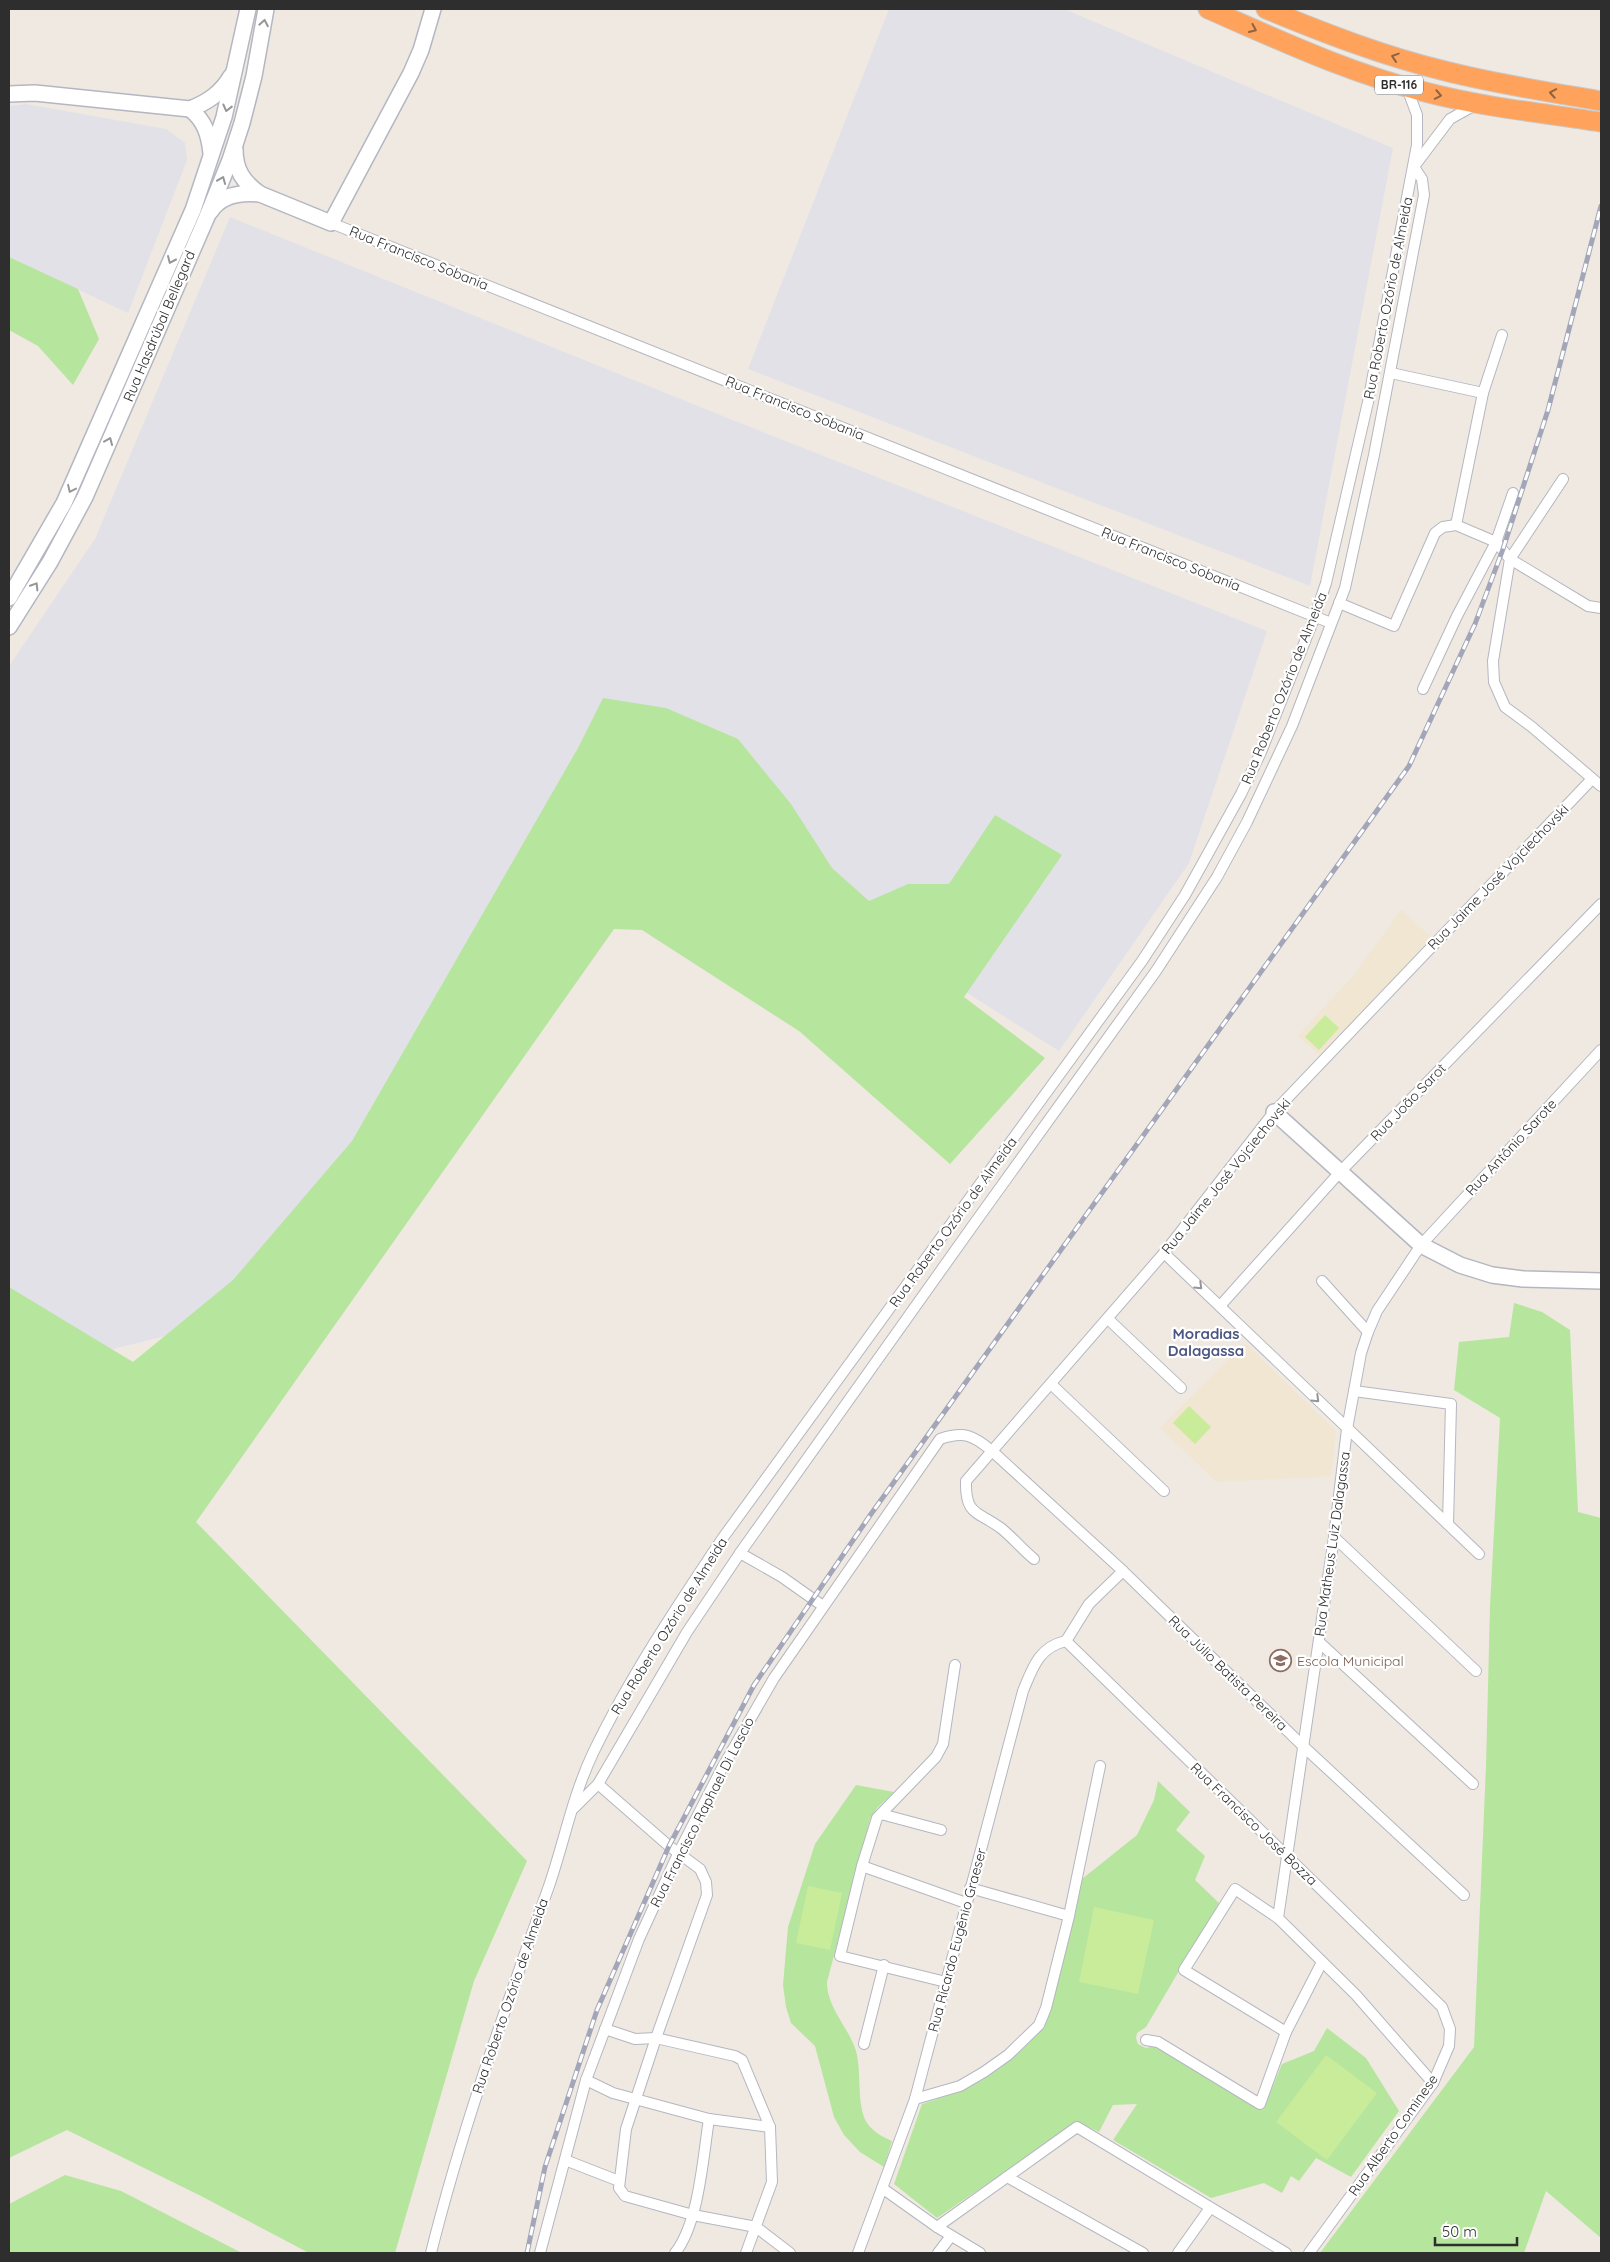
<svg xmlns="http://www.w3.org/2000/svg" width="1610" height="2262" font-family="Quicksand,sans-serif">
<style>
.industrial{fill:#e3e1e8}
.education{fill:#f0e6d1}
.green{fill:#b6e59e}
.pitch{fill:#c9ec9a}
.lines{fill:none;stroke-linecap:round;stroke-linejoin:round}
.street-casing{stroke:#b4b7c1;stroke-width:12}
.secondary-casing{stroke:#b4b7c1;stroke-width:18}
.highway-casing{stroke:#c9c9c9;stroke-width:21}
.street{stroke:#fff;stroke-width:10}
.secondary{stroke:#fff;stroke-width:15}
.highway{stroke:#ffa35c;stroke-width:19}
.rail-casing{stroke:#a3a6b8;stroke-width:5}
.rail{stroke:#fff;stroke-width:3;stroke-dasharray:9;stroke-linecap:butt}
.oneway{stroke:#969696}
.oneway2{stroke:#8c6343}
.labels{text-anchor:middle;stroke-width:4.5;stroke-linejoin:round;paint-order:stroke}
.shield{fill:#fff;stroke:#6d6d6d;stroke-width:1}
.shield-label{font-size:12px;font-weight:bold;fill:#2e2e2e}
.street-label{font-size:14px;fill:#2e2e2e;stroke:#fff}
.education-label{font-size:14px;fill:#785e54;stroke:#fff;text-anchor:start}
.neighbourhood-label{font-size:15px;font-weight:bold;fill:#4d5680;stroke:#fff}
</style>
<rect width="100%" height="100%" fill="#efe9e1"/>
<g class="industrial">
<path d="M889,9H1064L1393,148L1310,586L748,369Z"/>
<path d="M26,104L166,129L185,143L187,160L128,313L9,257V106Z"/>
<path d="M230,217L740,423L1267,631L1189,863L1059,1051L578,748L302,1302L9,1375V666L95,539Z"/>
</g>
<g class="education">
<path d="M1401,910L1432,938L1321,1056L1298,1036L1354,975Z"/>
<path d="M1245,1343L1336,1431L1331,1476L1217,1482L1160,1428Z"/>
</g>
<g class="green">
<path d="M9,257L78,289L99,339L73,385L38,346L9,330Z"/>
<path d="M603,698L666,708L738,739L791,804L832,868L869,901L908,884H949L995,815L1062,855L964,997L1045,1058L950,1164L799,1031L642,930L614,929L196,1522L527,1861L474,1981L395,2253H309L201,2196L67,2130L9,2158V1287L133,1362L233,1280L352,1141L578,748Z"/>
<path d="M1514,1303L1542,1312L1570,1330L1578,1512L1601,1518V2238L1546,2191L1524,2253H1320L1474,2047L1486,1766L1490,1607L1500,1418L1454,1390L1459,1342L1509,1337Z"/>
<path d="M1158,1781L1190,1812L1176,1830L1205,1856L1195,1880L1219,1903L1146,2027L1137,2033L1136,2038L1138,2044L1146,2048L1157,2045L1263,2110L1282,2064L1314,2051L1327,2028L1366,2058L1399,2111L1351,2177L1316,2158L1299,2181L1291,2176L1282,2193L1264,2183L1211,2198L1113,2140L1137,2104L1113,2105L1099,2132L1078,2122L937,2218L894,2184L922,2104C936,2099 952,2095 966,2088C995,2076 1029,2046 1047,2021L1082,1879L1137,1835L1154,1800Z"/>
<path d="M856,1785L894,1792L877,1808L870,1819L827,1982C827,2008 848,2026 856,2051C862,2072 856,2105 867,2123C873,2132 883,2137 892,2141L884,2167L860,2152L844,2135L834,2117L815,2046L791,2023L786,2007L783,1985L788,1927L815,1844Z"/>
<path d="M65,2175L121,2191L242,2253H9V2204Z"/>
</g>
<g class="pitch">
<path d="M1325,1015L1339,1028L1319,1050L1305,1037Z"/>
<path d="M1189,1406L1211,1427L1195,1444L1173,1423Z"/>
<path d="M808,1886L842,1893L830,1950L796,1943Z"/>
<path d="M1094,1907L1154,1920L1138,1994L1079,1982Z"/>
<path d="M1326,2055L1377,2093L1327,2160L1276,2122Z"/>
</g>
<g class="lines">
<defs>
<g id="street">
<path d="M1416,164L1450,119L1475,105"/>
<path d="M331,223L1331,623"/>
<path d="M1391,373L1483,393"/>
<path d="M1563,479L1510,559L1493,661L1494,682L1505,707L1532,727L1601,786"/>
<path d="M1456,525L1483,393L1502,335"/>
<path d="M1339,603L1394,626L1435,533L1443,527L1456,525L1496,542L1510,559L1588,606L1601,608"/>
<path d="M1423,689L1457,616L1496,542L1513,493"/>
<path d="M1164,1253L1479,1554"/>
<path d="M1322,1281L1368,1332"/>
<path d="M1220,1306L1340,1172L1601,904"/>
<path d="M1108,1319L1181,1388"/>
<path d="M1051,1384L1164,1491"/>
<path d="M1354,1391L1451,1404L1448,1524"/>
<path d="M1334,1537L1476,1671"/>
<path d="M740,1553L782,1577L823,1606"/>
<path d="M1034,1559C1023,1550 1013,1538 1002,1529C979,1511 965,1517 966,1481L1164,1253L1274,1112L1592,779"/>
<path d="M1066,1641L1442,2007L1450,2029L1449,2046L1433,2083L1309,2253"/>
<path d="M1066,1641L1089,1604L1123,1571"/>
<path d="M1319,1642L1473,1784"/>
<path d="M598,1784L669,1846L700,1869L706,1882L707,1895L656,2038L626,2129L619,2188L625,2196L693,2215L756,2227L790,2253"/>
<path d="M574,1808L598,1784L687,1632L740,1553L974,1224L1156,971L1217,877L1247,822L1292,726L1345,588L1374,455L1424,195L1422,179L1414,167"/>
<path d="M881,1814L941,1830"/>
<path d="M862,1866L966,1903"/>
<path d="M970,1888L1069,1916"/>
<path d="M1278,1918L1334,1537L1347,1429L1361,1353L1368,1332L1377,1311L1421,1245L1601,1050"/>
<path d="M946,1982L840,1956L862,1866L877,1818L936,1757L943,1744L955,1665"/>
<path d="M605,2029L635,2039L656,2038L735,2056L742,2060L770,2127L772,2182L746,2253"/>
<path d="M1286,2032L1184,1970L1235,1889L1278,1918L1356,1995L1433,2083"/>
<path d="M1146,2040L1158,2042L1260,2104L1286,2032L1322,1962"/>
<path d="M864,2044L884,1965"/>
<path d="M586,2080L613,2093L709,2119L770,2127"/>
<path d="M915,2099L960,2086L984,2072L1008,2055L1039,2025L1046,2008L1069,1916L1100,1766"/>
<path d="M565,2160L619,2181"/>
<path d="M1007,2177L1143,2253"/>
<path d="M882,2188L937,2227L980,2253"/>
<path d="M937,2227L1077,2127L1286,2253"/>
<path d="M431,2253C462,2128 506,2007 549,1886C564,1842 573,1795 593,1753C628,1680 677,1606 722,1539L1142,961L1185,895L1241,794L1261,752L1315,616L1326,583L1368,402L1417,145V115L1407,88"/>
<path d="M540,2253L586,2080L639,1939L678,1854L721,1770L774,1678L940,1439C964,1431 973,1435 992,1451L1123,1571L1304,1747L1464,1895"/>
<path d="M675,2253C699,2223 703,2157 709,2119"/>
<path d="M858,2253L915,2099L1023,1691C1033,1667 1039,1647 1066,1641"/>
<path d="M938,2253L951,2236"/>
<path d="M1178,2253L1210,2208"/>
</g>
<g id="secondary">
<path d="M9,94L35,93L190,109C208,102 221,93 231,76"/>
<path d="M190,109C205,121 209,135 211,153"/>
<path d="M235,149C235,170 243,182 260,194L331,223L411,73L421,50L433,9"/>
<path d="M210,212C221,194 241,192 260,194"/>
<path d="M9,598L64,503L193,210L224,117L248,9"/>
<path d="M9,627L50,562L85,497L206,219L230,160L242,123L254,76L266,9"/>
<path d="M1274,1112L1421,1245L1460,1265L1492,1275L1523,1279L1601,1281"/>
</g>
<g id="highway">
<path d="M1208,9C1279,40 1349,73 1425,92C1482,107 1543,113 1601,122"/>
<path d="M1266,9C1324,33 1383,56 1445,71C1496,84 1549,92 1601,101"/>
</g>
</defs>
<use href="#street" class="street-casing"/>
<use href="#secondary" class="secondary-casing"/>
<use href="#highway" class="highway-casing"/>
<use href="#street" class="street"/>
<use href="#secondary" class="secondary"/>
<use href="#highway" class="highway"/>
<defs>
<path id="rail" d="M527,2253L545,2167L597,2010L669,1846L754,1685L871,1514L1409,766L1475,624L1503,549L1548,410L1601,206"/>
</defs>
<use href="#rail" class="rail-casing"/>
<use href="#rail" class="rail"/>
</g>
<defs><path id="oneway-chevron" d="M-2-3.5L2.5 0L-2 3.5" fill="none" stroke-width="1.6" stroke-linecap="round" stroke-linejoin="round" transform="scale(1.25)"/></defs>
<g class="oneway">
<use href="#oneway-chevron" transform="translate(264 23) rotate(-80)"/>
<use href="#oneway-chevron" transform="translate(227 108) rotate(104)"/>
<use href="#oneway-chevron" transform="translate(222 180) rotate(-68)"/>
<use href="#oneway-chevron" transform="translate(171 260) rotate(114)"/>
<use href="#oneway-chevron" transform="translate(109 441) rotate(-67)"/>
<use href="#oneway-chevron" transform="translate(71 489) rotate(115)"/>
<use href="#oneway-chevron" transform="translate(35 586) rotate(-58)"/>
<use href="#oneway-chevron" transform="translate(1199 1286) rotate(44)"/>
<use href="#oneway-chevron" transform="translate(1316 1399) rotate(44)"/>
</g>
<g class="oneway2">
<use href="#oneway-chevron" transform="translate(1253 29) rotate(24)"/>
<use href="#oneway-chevron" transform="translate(1395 57) rotate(-162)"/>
<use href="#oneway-chevron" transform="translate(1553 93) rotate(-170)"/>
<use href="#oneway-chevron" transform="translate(1438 95) rotate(11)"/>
</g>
<defs>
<symbol id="school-ring" viewBox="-11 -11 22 22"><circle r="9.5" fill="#fff" stroke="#8d6e63" stroke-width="1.5"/><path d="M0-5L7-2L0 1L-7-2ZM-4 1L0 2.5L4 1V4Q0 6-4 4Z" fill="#8d6e63"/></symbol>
</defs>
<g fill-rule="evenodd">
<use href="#school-ring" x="1268" y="1648" width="25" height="25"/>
</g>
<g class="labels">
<rect class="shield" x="1375" y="75.5" width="48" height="19" rx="4"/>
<g class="shield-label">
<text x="1399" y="89">BR-116</text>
</g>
<g class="street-label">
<text transform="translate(419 258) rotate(22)" y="5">Rua Francisco Sobania</text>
<text transform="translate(1388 298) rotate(-79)" y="5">Rua Roberto Ozório de Almeida</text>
<text transform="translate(159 326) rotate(-67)" y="5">Rua Hasdrúbal Bellegard</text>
<text transform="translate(795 408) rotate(22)" y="5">Rua Francisco Sobania</text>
<text transform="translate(1171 559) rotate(22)" y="5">Rua Francisco Sobania</text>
<text transform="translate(1284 688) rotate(-68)" y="5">Rua Roberto Ozório de Almeida</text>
<text transform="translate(1498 877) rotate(-46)" y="5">Rua Jaime José Vojciechovski</text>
<text transform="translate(1408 1102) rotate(-46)" y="5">Rua João Sarot</text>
<text transform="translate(1511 1147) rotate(-47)" y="5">Rua Antônio Sarote</text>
<text transform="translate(1226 1176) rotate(-51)" y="5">Rua Jaime José Vojciechovski</text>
<text transform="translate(953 1222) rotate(-54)" y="5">Rua Roberto Ozório de Almeida</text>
<text transform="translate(1332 1544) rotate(-82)" y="5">Rua Matheus Luiz Dalagassa</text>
<text transform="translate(669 1626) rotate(-58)" y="5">Rua Roberto Ozório de Almeida</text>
<text transform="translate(1228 1673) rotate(44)" y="5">Rua Júlio Batista Pereira</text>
<text transform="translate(702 1812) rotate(-63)" y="5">Rua Francisco Raphael Di Lascio</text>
<text transform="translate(1254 1824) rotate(44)" y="5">Rua Francisco José Bozza</text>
<text transform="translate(957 1940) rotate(-75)" y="5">Rua Ricardo Eugênio Graeser</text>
<text transform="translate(510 1996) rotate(-71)" y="5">Rua Roberto Ozório de Almeida</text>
<text transform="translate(1393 2135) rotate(-55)" y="5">Rua Alberto Cominese</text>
</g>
<g class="education-label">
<text x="1297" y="1666">Escola Municipal</text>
</g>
<g class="neighbourhood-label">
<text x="1206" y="1339">Moradias<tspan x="1206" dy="17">Dalagassa</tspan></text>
</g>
</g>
<rect width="1610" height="2262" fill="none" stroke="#2e2e2e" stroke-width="20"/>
<path d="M1435 2237v8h82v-8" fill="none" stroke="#2e2e2e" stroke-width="2.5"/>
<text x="1442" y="2237" font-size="15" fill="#2e2e2e" stroke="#ffffff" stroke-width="4" paint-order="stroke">50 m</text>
</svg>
